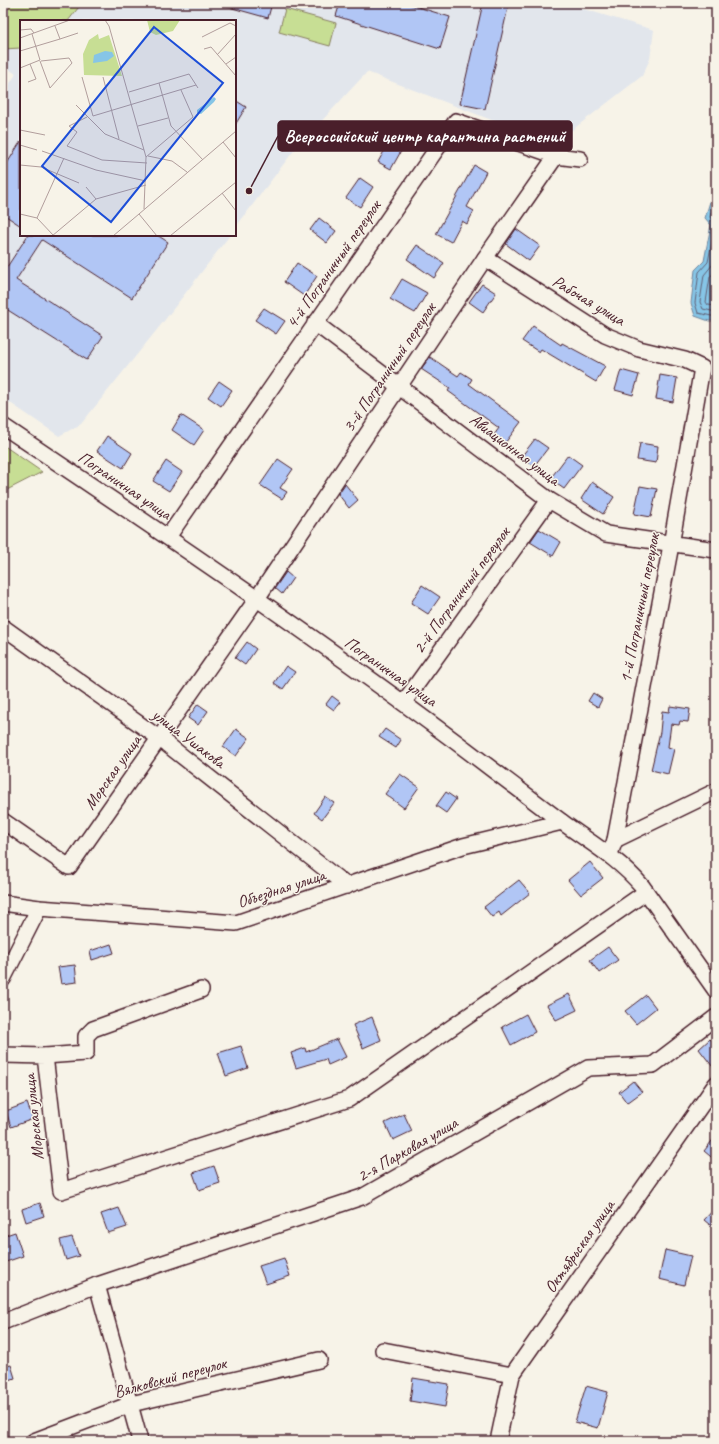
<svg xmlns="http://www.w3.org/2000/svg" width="719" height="1444" font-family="Caveat,sans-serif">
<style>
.built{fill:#e2e6ec}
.green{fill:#c7de94;stroke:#887e60}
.water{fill:#86c5e6;stroke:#6e839b}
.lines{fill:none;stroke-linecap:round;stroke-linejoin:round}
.shore{stroke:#626176;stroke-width:1}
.building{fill:#b1c6f5;stroke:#4a1f2b}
.minor-casing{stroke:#4a1f2b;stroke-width:18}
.minor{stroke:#f7f3e8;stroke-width:15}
.labels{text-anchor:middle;stroke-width:3;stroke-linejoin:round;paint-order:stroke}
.street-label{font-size:17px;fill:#4a1f2b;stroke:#f7f3e8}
.inset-road{fill:none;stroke:#b29e9c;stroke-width:1}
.view{fill:#1d4ed8;fill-opacity:0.15;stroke:#1d4ed8;stroke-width:2}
.inset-edge{fill:none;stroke:#4a1f2b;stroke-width:2}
.leader{fill:none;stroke:#4a1f2b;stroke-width:1.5}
.callout-dot{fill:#4a1f2b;stroke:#f7f3e8;stroke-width:1.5}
.callout{fill:#4a1f2b;stroke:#4a1f2b;stroke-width:1.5}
.callout-label{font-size:18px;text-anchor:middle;font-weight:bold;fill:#fff}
</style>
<rect width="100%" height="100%" fill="#f7f3e8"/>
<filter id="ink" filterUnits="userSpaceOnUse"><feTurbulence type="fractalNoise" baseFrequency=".025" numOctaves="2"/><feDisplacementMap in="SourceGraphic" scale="8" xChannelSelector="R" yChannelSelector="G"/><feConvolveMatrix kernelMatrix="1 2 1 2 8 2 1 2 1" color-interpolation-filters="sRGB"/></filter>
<g filter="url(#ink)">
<path class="built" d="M3,3H580V8L654,30L650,59L642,76L554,144L367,72L292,153L235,228V21H21V235H230L164,321L81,424L59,436L3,398V94L16,74L3,65Z"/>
<g class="green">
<path d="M3,3H82L68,21H21V48L3,49Z"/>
<path d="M285,9L336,23L330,46L279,32Z"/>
<path d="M3,445L42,472L3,492Z"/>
</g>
<path class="water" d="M716,182V321H709L695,316L691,303L695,270L704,261L711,225L705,218Z"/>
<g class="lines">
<g class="shore">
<path d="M716,195L710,217L715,226L708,262L699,272L695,303L698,313L716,317"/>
<path d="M716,248L713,264L704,275L700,302L703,309L716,312"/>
<path d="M716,270L710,277L706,302L708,305L716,306"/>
</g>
</g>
<g class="building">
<path d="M226,3H272L268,18L225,6Z"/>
<path d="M340,3H405L450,17L440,49L336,16Z"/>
<path d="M483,3H509L485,109L460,104Z"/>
<path d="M235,100L246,107L235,125Z"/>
<path d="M387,124L409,137L391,169L378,162L387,146L378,141Z"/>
<path d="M21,141V226L3,214V170Z"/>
<path d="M474,165L486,172L467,207L474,211L467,224L462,221L451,242L436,234Z"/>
<path d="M360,178L373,187L360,207L346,198Z"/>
<path d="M319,218L336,231L327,243L310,230Z"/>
<path d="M516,229L540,246L529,261L506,244Z"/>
<path d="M28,235H157L168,242L132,298L42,240L16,280L103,336L87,360L3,307V273Z"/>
<path d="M417,245L444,263L434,278L407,259Z"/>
<path d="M297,263L317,276L304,296L284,282Z"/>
<path d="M402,279L427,293L415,313L390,299Z"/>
<path d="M482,284L496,293L483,312L469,302Z"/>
<path d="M264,308L285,321L276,334L255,320Z"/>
<path d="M533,326L561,345L562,343L605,366L596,382L541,349L539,352L522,341Z"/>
<path d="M430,357L458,376L461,372L472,379L469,384L521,422L505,443L494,435L499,428L448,391L450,388L421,369Z"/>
<path d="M621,370L639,375L633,395L615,390Z"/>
<path d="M660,375L677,378L673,402L656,399Z"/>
<path d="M219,381L232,390L221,406L208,397Z"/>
<path d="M181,415L204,430L194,445L172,430Z"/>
<path d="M107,436L132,453L123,468L97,451Z"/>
<path d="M535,439L548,448L534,466L521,457Z"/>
<path d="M640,443L658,446L656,463L637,460Z"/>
<path d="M568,455L582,465L564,489L550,479Z"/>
<path d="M278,459L293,469L280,488L287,492L282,499L260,485Z"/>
<path d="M166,461L182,472L169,491L153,481Z"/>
<path d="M592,482L614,497L603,514L581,499Z"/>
<path d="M345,484L358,500L349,508L338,494Z"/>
<path d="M640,486L657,489L651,517L634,514Z"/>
<path d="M539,529L561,542L553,556L530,542Z"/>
<path d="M286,572L293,578L282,594L275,588Z"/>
<path d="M422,585L440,597L428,614L411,603Z"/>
<path d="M247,642L256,649L245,665L235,658Z"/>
<path d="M286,666L295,672L283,689L274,683Z"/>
<path d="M593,693L602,699L598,707L588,701Z"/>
<path d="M332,696L340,702L334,710L326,704Z"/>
<path d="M198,704L208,711L198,725L188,718Z"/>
<path d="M670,706L690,709L688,722L680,721L679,725L671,724L668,747L674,749L668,774L651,770L660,732L662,711L669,712Z"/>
<path d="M236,729L249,738L236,756L223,747Z"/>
<path d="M385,729L401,740L396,748L379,737Z"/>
<path d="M400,774L419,787L404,808L385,794Z"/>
<path d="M446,792L456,799L446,813L436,806Z"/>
<path d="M325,797L334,803L322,819L314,813Z"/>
<path d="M590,862L603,878L581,895L568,880Z"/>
<path d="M519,880L530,893L501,916L499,912L492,917L484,907Z"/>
<path d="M111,944L114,953L92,960L90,951Z"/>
<path d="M608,947L618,960L599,973L590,960Z"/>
<path d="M75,965L77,982L61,984L58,967Z"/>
<path d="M569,994L577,1010L556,1020L547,1005Z"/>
<path d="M646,995L656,1008L636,1024L625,1011Z"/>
<path d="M526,1014L535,1032L511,1045L502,1027Z"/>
<path d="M372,1017L381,1040L363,1048L353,1025Z"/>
<path d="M337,1039L346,1057L328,1065L326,1059L296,1068L291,1053L305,1048L306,1052Z"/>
<path d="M710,1039L716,1045V1071L699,1049Z"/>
<path d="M241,1046L248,1068L226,1076L218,1053Z"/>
<path d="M633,1081L642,1092L627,1103L619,1092Z"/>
<path d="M27,1103L33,1119L11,1127L6,1111Z"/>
<path d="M404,1114L412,1131L393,1140L385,1123Z"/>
<path d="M716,1136V1161L704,1151Z"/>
<path d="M214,1166L220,1183L199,1190L193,1173Z"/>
<path d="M40,1203L44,1216L26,1222L22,1209Z"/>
<path d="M716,1207V1230L704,1220Z"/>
<path d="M119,1208L127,1227L108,1233L101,1214Z"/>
<path d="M15,1232L23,1256L3,1263V1236Z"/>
<path d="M72,1237L79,1256L66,1260L60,1240Z"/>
<path d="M665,1250L691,1256L684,1285L659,1279Z"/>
<path d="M284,1258L290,1276L266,1284L259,1266Z"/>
<path d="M11,1365L15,1378L3,1382V1367Z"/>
<path d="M413,1378L449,1384L445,1407L410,1401Z"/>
<path d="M586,1386L608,1392L598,1428L575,1422Z"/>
</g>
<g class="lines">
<defs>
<g id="minor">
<path d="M485,258L605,335L639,349L685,360L702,368L671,545L615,840L610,854"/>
<path d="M315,323L549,500L606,534L716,550"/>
<path d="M3,426C168,537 334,649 493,770C516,787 539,805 562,822C591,843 619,859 642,886L716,991"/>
<path d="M168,537L456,121L556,156L580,159"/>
<path d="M3,627L159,738L347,886"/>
<path d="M404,702L549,500"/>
<path d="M3,821L69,867L256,600L485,258L556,156"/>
<path d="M615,840L716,791"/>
<path d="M3,903L39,908L236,923L463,846L562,822"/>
<path d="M3,979L39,908"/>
<path d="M3,1055L45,1056L61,1191L349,1099L646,892"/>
<path d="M45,1056L86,1053V1036L93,1029L201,990"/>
<path d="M97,1285L140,1441"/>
<path d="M3,1322L97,1285L362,1197L588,1068L653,1065L716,1017"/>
<path d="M383,1350L512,1375"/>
<path d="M34,1441L131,1404L319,1360"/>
<path d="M498,1441L512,1375L716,1084"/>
</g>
</defs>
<use href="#minor" class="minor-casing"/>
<use href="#minor" class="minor"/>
</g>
</g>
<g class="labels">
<g class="street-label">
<text transform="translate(333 264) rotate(-55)" y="6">4-й Пограничный переулок</text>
<text transform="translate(589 300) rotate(31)" y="6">Рабочая улица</text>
<text transform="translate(389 367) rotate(-56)" y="6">3-й Пограничный переулок</text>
<text transform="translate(515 449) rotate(37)" y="6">Авиационная улица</text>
<text transform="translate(125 485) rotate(34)" y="6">Пограничная улица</text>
<text transform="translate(461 590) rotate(-54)" y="6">2-й Пограничный переулок</text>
<text transform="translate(639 608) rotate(-79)" y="6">1-й Пограничный переулок</text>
<text transform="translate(391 671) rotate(35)" y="6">Пограничная улица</text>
<text transform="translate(189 738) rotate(37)" y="6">улица Ушакова</text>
<text transform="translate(112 772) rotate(-55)" y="6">Морская улица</text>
<text transform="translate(281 888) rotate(-18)" y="6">Объездная улица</text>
<text transform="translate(33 1117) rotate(-96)" y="6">Морская улица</text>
<text transform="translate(407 1149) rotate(-30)" y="6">2-я Парковая улица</text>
<text transform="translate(579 1246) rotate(-55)" y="6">Октябрьская улица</text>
<text transform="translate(170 1377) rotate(-15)" y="6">Вялковский переулок</text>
</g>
</g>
<g transform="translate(20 20)">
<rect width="216" height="216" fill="#f7f3e8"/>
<path d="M127,0H160L153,11L136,15L130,12ZM78,14L79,19L89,15L102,56L64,55L63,34L69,20Z" fill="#c7de94"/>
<path d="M85,31L92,32L94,36L87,41L73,43L74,35ZM194,77L196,79L194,82L181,94L177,93V90Z" fill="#86c5e6"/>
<path class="inset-road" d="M85,0L89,6L126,137L124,189M0,10L11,9L14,13M182,17L210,3L216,6M0,18L50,0M40,19L58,13M184,29L191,27L216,56M0,31L40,19L35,6M197,35L216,14M20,41L30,68M21,41L49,38L52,43L30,68M206,44L216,37M0,48L20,40L12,14M62,57L73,96L176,65M83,57L99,119M8,62L16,59L10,44M139,63L151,106L183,140M109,72L169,54L178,68M56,85L85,114L124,130M67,97L49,106L57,112L47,126L82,140L127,143M118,106L148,98M0,110L25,115M203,122L216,138M0,125L17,130M22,131L76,150L126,161M128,136L152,141L167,152M126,137L173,97L161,70M0,145L21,147L59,163M66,167L76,179M202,173L216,191M0,194L17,198L34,216M119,194L216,111M17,198L44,138M32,216L76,179L126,165M93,216L119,194L137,216M150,216L216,162"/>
<path class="view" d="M134,7L203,63L91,202L22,146Z"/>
<rect width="216" height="216" class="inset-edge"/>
</g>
<path class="leader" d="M249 191L278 136"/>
<circle class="callout-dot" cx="249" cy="191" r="4"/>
<rect class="callout" x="278" y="121" width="294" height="30" rx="4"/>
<g class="callout-label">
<text x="425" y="142">Всероссийский центр карантина растений</text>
</g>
<rect width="719" height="1444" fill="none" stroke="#f7f3e8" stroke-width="16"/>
<rect x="8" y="8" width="703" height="1428" fill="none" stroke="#4a1f2b" stroke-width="1.5" filter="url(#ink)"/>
</svg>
